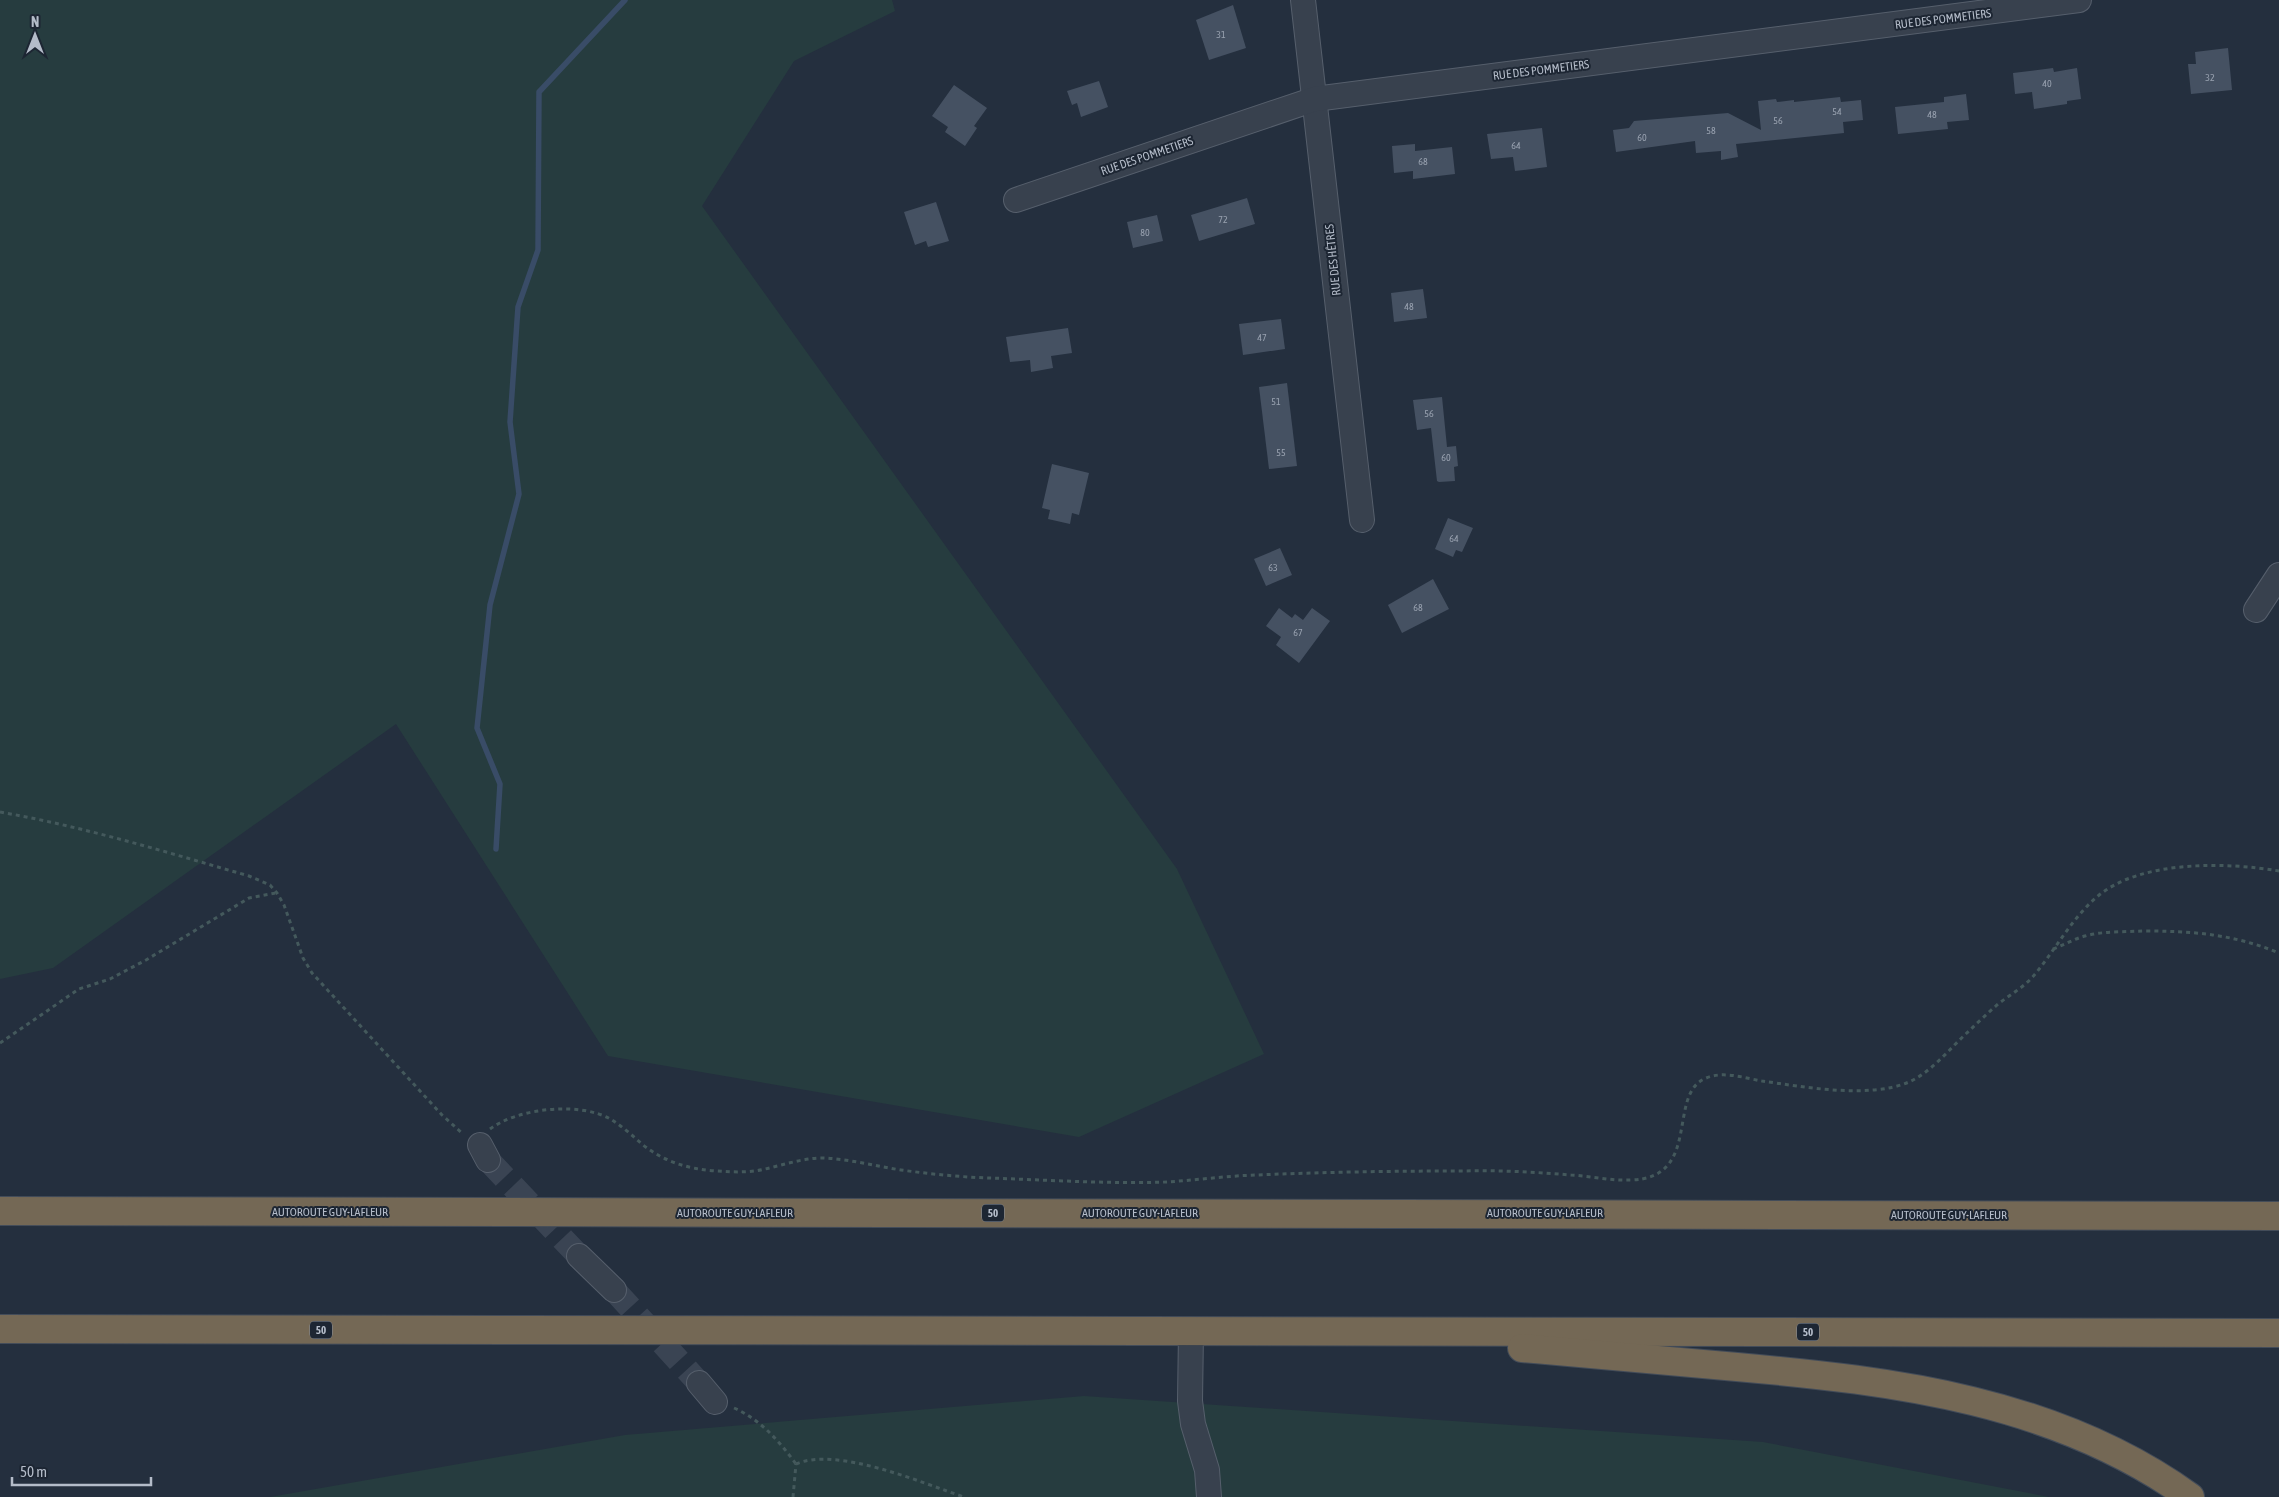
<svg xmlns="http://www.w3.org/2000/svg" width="2279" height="1497" font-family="'Asap Condensed',sans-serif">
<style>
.green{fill:#263c3f}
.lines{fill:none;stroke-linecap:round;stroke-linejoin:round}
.stream{stroke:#394c67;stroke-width:5.5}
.building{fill:#455162}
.minor-tunnel{stroke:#3a4453;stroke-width:24;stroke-dasharray:24 12;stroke-linecap:butt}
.minor-casing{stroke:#565f6c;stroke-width:26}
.highway-casing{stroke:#434c59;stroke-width:30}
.path{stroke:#44595c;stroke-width:3;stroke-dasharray:4 4;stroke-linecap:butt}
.minor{stroke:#38414e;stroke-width:24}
.highway{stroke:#746855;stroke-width:28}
.labels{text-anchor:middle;stroke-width:4;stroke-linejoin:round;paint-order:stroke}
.number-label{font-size:10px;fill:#98a1af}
.shield{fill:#1d2633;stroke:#878f9c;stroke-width:1}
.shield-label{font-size:11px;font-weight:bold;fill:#b4bcc9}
.street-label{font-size:12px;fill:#b4bcc9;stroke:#1d2633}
</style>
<rect width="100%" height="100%" fill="#242f3e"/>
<g class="green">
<path d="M0,0H892L895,11L794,61L702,206L1177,869L1264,1054L1079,1137L608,1056L396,724L53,968L0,979Z"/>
<path d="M1084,1396L1763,1442L2049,1497H270L625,1435Z"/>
</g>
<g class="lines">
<path class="stream" d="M496,849L500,784L477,728L490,605L519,494L510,422L518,307L538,250L539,92L625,0"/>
</g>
<g class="building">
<path d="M1233,5L1246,48L1209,60L1196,20Z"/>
<path d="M2228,48L2232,90L2191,94L2188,64H2196L2195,52Z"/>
<path d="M2053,68L2054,72L2077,68L2081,99L2067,101V104L2034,109L2032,92L2015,94L2013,73Z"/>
<path d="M1099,81L1108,107L1081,117L1077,103L1072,105L1067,91Z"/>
<path d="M954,85L987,108L974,126L977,128L965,146L945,132L948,127L932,116Z"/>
<path d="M1966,94L1969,120L1947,122L1948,129L1898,134L1895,107L1944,102V97Z"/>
<path d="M1840,97L1841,102L1861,100L1863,120L1843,122L1844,133L1736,144L1738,157L1721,160V151L1696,153L1695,141L1616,152L1613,130L1629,128L1634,121L1728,113L1761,130L1758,101L1776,99L1777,102L1794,100V102Z"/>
<path d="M1542,128L1547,167L1515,171L1513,157L1491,159L1487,134Z"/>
<path d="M1415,144V151L1452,147L1455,174L1413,179V171L1394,173L1392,146Z"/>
<path d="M1247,198L1255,224L1199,241L1191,215Z"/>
<path d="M936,202L949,241L928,247L926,241L915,245L904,212Z"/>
<path d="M1157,215L1163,241L1133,248L1127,222Z"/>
<path d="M1423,289L1427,318L1394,322L1391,293Z"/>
<path d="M1281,319L1285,349L1243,355L1239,324Z"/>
<path d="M1068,328L1072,353L1051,356L1053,368L1031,372L1030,360L1010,362L1006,337Z"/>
<path d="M1287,383L1297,466L1269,469L1259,387Z"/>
<path d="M1442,397L1447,447L1456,446L1458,466L1454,467L1455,481L1439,482L1437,481L1431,428L1417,430L1413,400Z"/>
<path d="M1052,464L1089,473L1079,515L1072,513L1070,524L1048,519L1050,510L1042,508Z"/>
<path d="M1448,518L1473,528L1462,552L1456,550L1453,557L1435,549Z"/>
<path d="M1280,548L1292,575L1266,586L1254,559Z"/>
<path d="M1433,579L1449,609L1402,633L1388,605Z"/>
<path d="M1279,608L1292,618L1295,614L1303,620L1312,608L1330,621L1299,663L1276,645L1281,637L1266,626Z"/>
</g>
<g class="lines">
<g class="minor-tunnel">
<path d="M488,1160L579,1256"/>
<path d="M614,1290L699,1383"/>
</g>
<defs>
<g id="minor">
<path d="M1303,0L1362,520"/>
<path d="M1016,200L1315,99L2079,0"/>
<path d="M2256,610L2279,575"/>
<path d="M480,1145L488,1160"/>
<path d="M579,1256L614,1290"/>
<path d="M1191,1332L1190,1401L1193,1424L1207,1470L1209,1497"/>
<path d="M699,1383L715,1402"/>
</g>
<g id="highway">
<path d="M0,1211L2279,1216"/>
<path d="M0,1329L2279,1333"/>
<path d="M1522,1348C1594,1354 1666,1361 1737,1367C1896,1381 2057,1401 2190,1497"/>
</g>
</defs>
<use href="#minor" class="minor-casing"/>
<use href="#highway" class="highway-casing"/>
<g class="path">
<path d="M0,812C85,827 166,852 249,876L270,885L277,893L284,905L303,958L312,973L442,1115L463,1134"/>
<path d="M2053,949C2064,945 2074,939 2085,936C2103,931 2124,932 2143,931C2192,931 2233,934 2279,953"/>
<path d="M0,1043L79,989L110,979L146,960L249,898L276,893"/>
<path d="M490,1129C518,1108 581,1101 612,1120C623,1127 633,1136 643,1145C665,1162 688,1169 716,1171C732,1172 749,1173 765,1169C784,1165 802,1158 823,1158C849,1159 875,1166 901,1170C930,1174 960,1177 989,1178C1048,1180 1108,1184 1167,1182C1196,1180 1226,1176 1256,1175C1324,1172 1394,1171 1463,1171C1499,1170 1535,1172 1571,1175C1591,1176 1611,1181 1630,1180C1702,1179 1667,1097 1704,1079C1722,1070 1744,1078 1762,1081C1804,1087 1869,1099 1909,1082C1933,1071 1950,1048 1969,1031C1978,1022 1988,1013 1998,1004C2011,994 2026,986 2036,973C2057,947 2072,918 2098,896C2141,860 2226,862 2279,871"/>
<path d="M734,1408C761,1420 779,1441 796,1464"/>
<path d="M796,1464C837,1446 922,1483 964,1497"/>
<path d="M793,1497L796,1464"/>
</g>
<use href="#minor" class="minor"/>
<use href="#highway" class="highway"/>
</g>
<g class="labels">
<g class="number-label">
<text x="1221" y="38">31</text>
<text x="2210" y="81">32</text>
<text x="2047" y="87">40</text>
<text x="1837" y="115">54</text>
<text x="1932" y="118">48</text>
<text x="1778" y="124">56</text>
<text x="1711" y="134">58</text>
<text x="1642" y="141">60</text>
<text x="1516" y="149">64</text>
<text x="1423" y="165">68</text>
<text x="1223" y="223">72</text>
<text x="1145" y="236">80</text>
<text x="1409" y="310">48</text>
<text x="1262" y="341">47</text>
<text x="1276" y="405">51</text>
<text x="1429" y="417">56</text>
<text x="1281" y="456">55</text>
<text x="1446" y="461">60</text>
<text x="1454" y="542">64</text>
<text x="1273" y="571">63</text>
<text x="1418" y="611">68</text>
<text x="1298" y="636">67</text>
</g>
<g class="shield">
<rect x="982" y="1204.5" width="22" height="17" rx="4"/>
<rect x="310" y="1321.5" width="22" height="17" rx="4"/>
<rect x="1797" y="1323.5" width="22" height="17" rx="4"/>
</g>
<g class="shield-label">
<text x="993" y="1217">50</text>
<text x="321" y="1334">50</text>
<text x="1808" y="1336">50</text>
</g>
<g class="street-label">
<text transform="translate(1943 19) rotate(-7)" y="4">RUE DES POMMETIERS</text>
<text transform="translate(1541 70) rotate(-7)" y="4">RUE DES POMMETIERS</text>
<text transform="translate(1147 156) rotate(-19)" y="4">RUE DES POMMETIERS</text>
<text transform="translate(1333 260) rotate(-96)" y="4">RUE DES HÊTRES</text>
<text x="330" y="1216">AUTOROUTE GUY-LAFLEUR</text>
<text x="735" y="1217">AUTOROUTE GUY-LAFLEUR</text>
<text x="1140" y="1217">AUTOROUTE GUY-LAFLEUR</text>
<text x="1545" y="1217">AUTOROUTE GUY-LAFLEUR</text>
<text x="1949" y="1219">AUTOROUTE GUY-LAFLEUR</text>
</g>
</g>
<g transform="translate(35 35)" stroke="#1d2633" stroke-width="4" paint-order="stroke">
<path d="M0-4L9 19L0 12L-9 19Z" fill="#b4bcc9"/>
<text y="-8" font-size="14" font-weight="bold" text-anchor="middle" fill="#b4bcc9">N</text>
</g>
<path d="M12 1477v8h139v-8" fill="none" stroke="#b4bcc9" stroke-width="2.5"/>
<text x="20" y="1477" font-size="15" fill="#b4bcc9" stroke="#1d2633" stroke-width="4" paint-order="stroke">50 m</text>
</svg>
